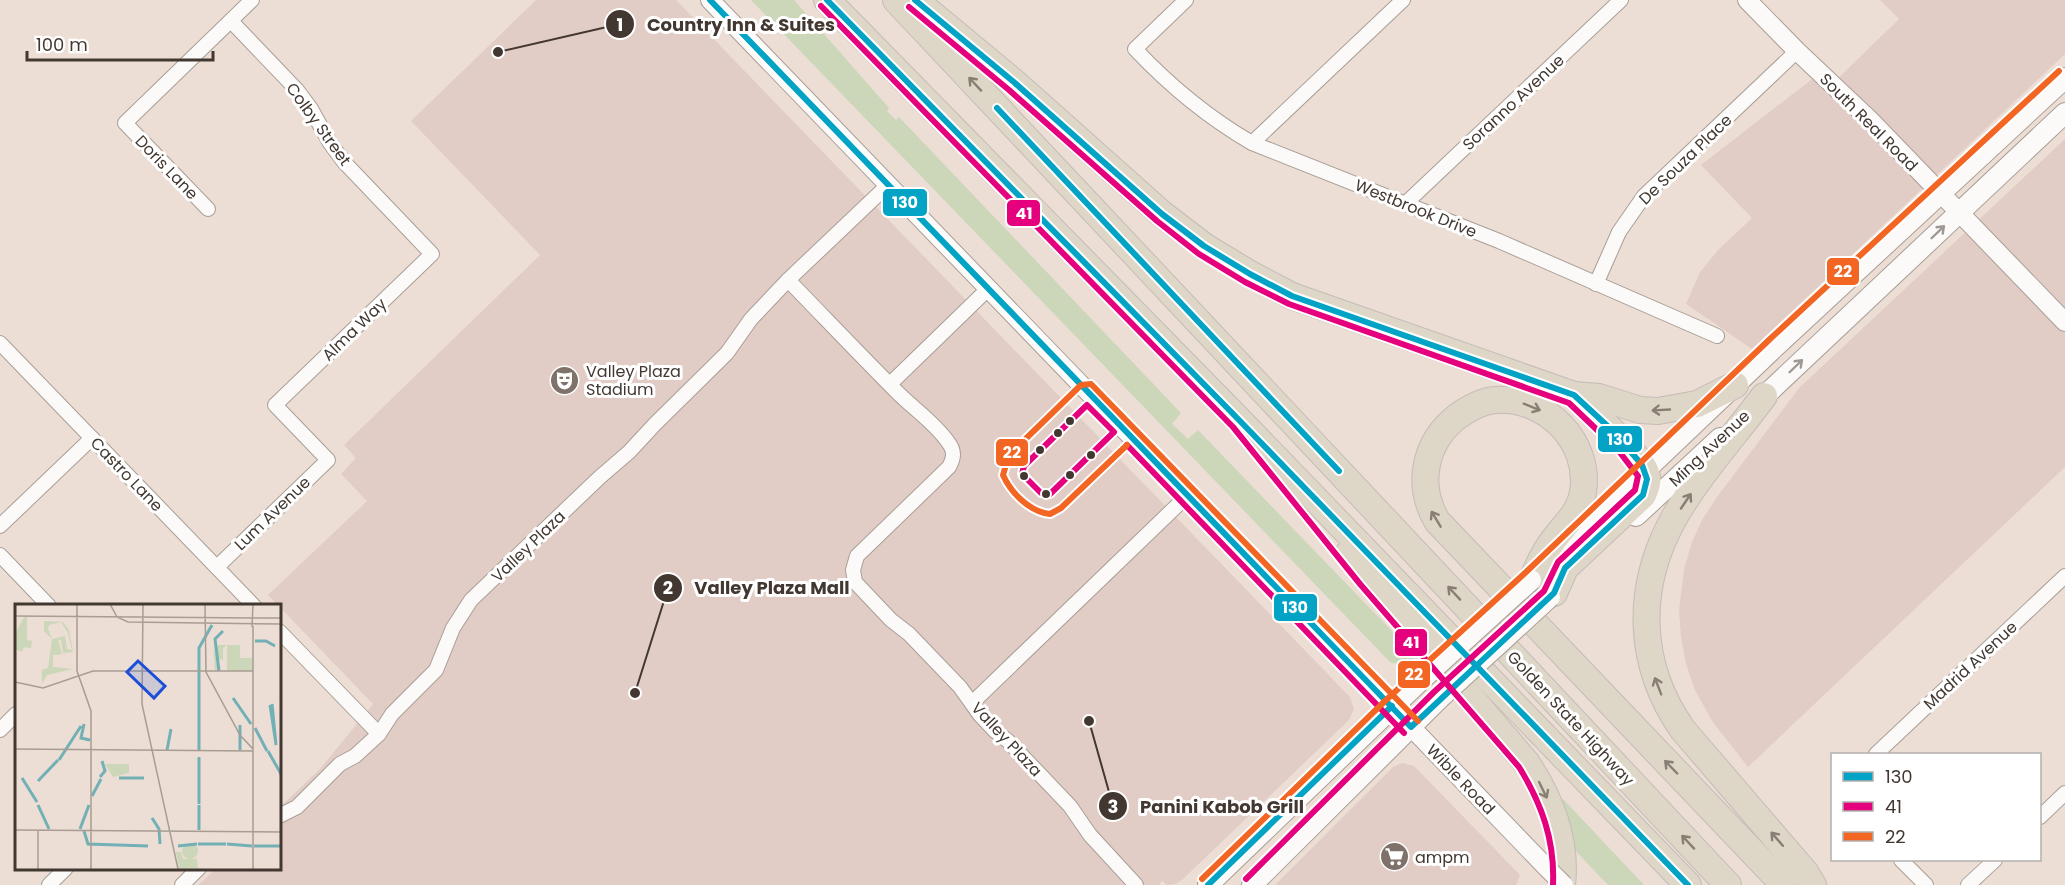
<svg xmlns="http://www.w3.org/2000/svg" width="2065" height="885" font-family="Poppins,sans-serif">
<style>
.commercial{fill:#e2cdc6}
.green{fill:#ccd6b9}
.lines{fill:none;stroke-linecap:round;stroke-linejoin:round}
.minor-casing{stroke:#a89e96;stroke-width:16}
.tertiary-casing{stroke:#a89e96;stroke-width:20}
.secondary-casing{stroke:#a89e96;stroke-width:22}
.motorway-casing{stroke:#c4bcb8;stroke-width:28}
.minor{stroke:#fcfaf9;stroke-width:14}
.tertiary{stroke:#fcfaf9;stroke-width:18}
.secondary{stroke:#fcfaf9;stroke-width:20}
.motorway{stroke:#ded6c7;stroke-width:26}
.tertiary-bridge-casing{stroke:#a89e96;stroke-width:20;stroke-linecap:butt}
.secondary-bridge-casing{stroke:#a89e96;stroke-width:22;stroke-linecap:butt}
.tertiary-bridge{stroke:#fcfaf9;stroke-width:18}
.secondary-bridge{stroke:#fcfaf9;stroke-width:20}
.bus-1-casing{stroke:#fff;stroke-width:10}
.bus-2-casing{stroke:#fff;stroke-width:10}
.bus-3-casing{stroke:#fff;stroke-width:10}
.bus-1{stroke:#03a3c6;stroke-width:6}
.bus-2{stroke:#e5007d;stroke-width:6}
.bus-3{stroke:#f26522;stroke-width:6}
.oneway{stroke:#887f74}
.oneway2{stroke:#9f9995}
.bus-dot{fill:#423831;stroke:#fff;stroke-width:2}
.labels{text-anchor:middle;stroke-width:6;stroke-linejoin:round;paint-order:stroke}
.street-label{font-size:16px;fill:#423831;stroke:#fff}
.poi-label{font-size:16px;fill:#423831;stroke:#fff;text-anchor:start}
.inset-river{fill:none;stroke:#72b0b6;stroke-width:3}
.inset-road{fill:none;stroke:#a89c93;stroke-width:1.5}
.view{fill:#1d4ed8;fill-opacity:0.15;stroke:#1d4ed8;stroke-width:3}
.inset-edge{fill:none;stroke:#423831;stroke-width:3}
.leader{fill:none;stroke:#423831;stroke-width:2}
.callout-dot{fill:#423831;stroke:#fff;stroke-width:2}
.mark-label{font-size:18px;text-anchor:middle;font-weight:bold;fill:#fff}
.callout-label{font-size:18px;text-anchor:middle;font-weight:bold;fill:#423831;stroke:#fff;stroke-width:6;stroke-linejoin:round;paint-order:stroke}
.line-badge{stroke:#fff;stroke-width:2}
.badge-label{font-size:16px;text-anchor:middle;font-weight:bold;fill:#fff}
</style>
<rect width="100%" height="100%" fill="#ecded5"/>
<g class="commercial">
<path d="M536,0H676L1350,697L1354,709L1349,720L1182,880L1176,884L1167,885L1162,881L1159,885H198L216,869L279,868V808L320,769L373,704L268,595L367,501L341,474L356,458L344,445L540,255L411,121Z"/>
<path d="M1880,0H2065V54L1752,349L1686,304L1700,272L1719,249L1752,218L1701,165L1816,76L1829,87L1899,19Z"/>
<path d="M2065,139V467L1748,767L1712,721L1695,690L1686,664L1681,637L1679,610L1684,569L1692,542L1702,520L1717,497L1799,388Z"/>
<path d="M1402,763L1414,766L1520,875L1516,885H1275L1393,767Z"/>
</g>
<g class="green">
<path d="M751,0H794L889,108L887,111L896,120L899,117L1181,413L1172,424L1188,439L1198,430L1417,657L1405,664L1391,663Z"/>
<path d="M1563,799L1644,885H1608L1568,843L1557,802Z"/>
</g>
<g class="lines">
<defs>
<g id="minor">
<path d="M1186,0L1135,49C1170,86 1207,117 1252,143L1499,241L1717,336"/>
<path d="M1252,143L1403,0"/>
<path d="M1405,204L1621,0"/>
<path d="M208,209L125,123L252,0"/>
<path d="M788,280C825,318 861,356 898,393C914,409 935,423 948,442C955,451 954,458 949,467L857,556L853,570L855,582L891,620L909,634L960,687L980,715L995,731L1008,741L1070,806L1090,835L1136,885"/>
<path d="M1596,284L1619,232L1644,196L1797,51"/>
<path d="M0,343L254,606"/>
<path d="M890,384L988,289"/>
<path d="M0,526L92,438"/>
<path d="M0,555L49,606"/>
<path d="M217,567L328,460L275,405L432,254L344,162L330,143L311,109L297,90L231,21"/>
<path d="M279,631L379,734"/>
<path d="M972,703L1188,495"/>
<path d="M0,730L16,714"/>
<path d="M1876,754L2065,576"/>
<path d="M279,816L297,807L340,764L355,756L379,734L392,714L436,670L453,628L471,600L600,477L629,452L655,424L727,353L751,319L788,280L888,185"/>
<path d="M2040,817L2065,793"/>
<path d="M1901,860L1926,885"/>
<path d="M49,885L66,868"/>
<path d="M182,885L199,868"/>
<path d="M1968,885L1995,860"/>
</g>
<g id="tertiary">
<path d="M710,0L1548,869"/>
<path d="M1747,0L1797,51L1870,120L2065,322"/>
</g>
<g id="secondary">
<path d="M1755,405L2065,113"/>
<path d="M1636,516L1720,438"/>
<path d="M1544,567L1776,346L2065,78"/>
<path d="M1208,885L1421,680"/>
<path d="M1252,885L1440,698"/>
</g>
<g id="motorway">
<path d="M827,0L1240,421L1688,885"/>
<path d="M896,0L1728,885"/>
<path d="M915,0L1015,83L1162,214L1204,246L1250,274L1292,296L1574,395L1599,397L1640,410L1658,411L1697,404L1735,385"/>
<path d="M1764,396C1734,436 1698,476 1674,518C1635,588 1637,665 1683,730L1805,872L1813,885"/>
<path d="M1348,554L1526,762C1551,799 1567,840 1562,885"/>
<path d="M1533,578C1539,563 1545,550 1555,538C1566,523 1580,512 1583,492C1591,442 1546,396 1495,400C1482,401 1468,409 1458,416C1424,442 1416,485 1437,521L1784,885"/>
<path d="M1554,593L1565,568L1643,495C1646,487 1649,482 1646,473C1641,455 1589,409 1574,395"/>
</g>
</defs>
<use href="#minor" class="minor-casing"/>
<use href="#tertiary" class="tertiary-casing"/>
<use href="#secondary" class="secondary-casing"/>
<use href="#motorway" class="motorway-casing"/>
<use href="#minor" class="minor"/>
<use href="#tertiary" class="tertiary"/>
<use href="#secondary" class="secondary"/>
<use href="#motorway" class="motorway"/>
<defs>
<path id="tertiary-bridge" d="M1548,869L1564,885"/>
<g id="secondary-bridge">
<path d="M1421,680L1531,580"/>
<path d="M1440,698L1550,597"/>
</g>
</defs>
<use href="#tertiary-bridge" class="tertiary-bridge-casing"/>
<use href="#secondary-bridge" class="secondary-bridge-casing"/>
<use href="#tertiary-bridge" class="tertiary-bridge"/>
<use href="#secondary-bridge" class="secondary-bridge"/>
<defs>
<g id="bus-1">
<path d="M710,0L1411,727L1554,593L1565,568L1643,495L1647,479L1642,465L1614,432L1574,395L1292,296L1250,274L1204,246L1162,214L1015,83L915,0"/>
<path d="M827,0L1240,421L1688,885"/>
<path d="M997,108L1339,471"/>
<path d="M1208,885L1392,706"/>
</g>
<g id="bus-2">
<path d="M821,6L1233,427L1360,584L1519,767C1542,804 1555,841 1553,885"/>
<path d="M909,7L1009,90L1157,221L1199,254L1245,282L1289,304L1569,403L1618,450L1638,476L1635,490L1558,562L1544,591L1434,692L1246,879"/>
<path d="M1087,405L1114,432L1050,494L1041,493L1022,474L1024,466Z"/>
<path d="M1127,445L1404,733"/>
</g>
<g id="bus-3">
<path d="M1127,445L1061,508L1050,514C1030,512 1011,493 1003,475L1009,455L1081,385L1091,384L1418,721"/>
<path d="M1202,879L1386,700L1525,573L1770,339L2059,71"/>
</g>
</defs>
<use href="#bus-1" class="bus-1-casing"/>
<use href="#bus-2" class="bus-2-casing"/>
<use href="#bus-3" class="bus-3-casing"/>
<use href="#bus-1" class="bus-1"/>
<use href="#bus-2" class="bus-2"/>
<use href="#bus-3" class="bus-3"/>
</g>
<defs><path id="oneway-shaft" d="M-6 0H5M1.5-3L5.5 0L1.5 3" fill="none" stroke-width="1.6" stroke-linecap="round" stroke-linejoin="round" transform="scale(1.5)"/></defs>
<g class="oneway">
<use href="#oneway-shaft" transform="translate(975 84) rotate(-133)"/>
<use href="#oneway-shaft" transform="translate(1532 407) rotate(22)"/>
<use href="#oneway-shaft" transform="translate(1661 410) rotate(177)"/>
<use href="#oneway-shaft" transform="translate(1686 501) rotate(-56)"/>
<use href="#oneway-shaft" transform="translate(1436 519) rotate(-121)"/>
<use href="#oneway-shaft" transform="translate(1454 593) rotate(-133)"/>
<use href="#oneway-shaft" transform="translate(1658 686) rotate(-111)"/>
<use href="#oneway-shaft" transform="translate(1671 767) rotate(-134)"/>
<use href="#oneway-shaft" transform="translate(1543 790) rotate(64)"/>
<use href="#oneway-shaft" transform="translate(1777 839) rotate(-131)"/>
<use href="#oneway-shaft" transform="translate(1688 842) rotate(-133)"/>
</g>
<g class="oneway2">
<use href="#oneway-shaft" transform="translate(1938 232) rotate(-44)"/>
<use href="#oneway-shaft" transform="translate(1796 366) rotate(-44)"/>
</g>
<defs>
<symbol id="theatre-disc" viewBox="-11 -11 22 22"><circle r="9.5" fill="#7e726a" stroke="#fff"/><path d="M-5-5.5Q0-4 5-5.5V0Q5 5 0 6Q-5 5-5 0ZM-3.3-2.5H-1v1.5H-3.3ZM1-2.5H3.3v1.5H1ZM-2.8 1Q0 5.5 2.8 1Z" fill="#fff"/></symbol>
<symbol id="supermarket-disc" viewBox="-11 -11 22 22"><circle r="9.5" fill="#7e726a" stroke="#fff"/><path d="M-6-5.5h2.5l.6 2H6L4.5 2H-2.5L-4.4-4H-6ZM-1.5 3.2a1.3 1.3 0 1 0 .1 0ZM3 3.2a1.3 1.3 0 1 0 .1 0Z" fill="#fff"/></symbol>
</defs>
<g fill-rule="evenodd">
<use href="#theatre-disc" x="548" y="364" width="33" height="33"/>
<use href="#supermarket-disc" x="1378" y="840" width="33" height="33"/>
</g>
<g class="bus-dot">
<circle cx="1070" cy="421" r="5"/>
<circle cx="1058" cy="433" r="5"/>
<circle cx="1040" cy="450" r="5"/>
<circle cx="1091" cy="455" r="5"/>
<circle cx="1070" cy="475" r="5"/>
<circle cx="1024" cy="476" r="5"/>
<circle cx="1046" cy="494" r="5"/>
</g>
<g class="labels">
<g class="street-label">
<text transform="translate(1513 102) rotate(-43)" y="6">Soranno Avenue</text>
<text transform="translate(1869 122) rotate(45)" y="6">South Real Road</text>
<text transform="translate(319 124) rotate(54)" y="6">Colby Street</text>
<text transform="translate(1685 159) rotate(-44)" y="6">De Souza Place</text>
<text transform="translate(167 167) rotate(46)" y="6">Doris Lane</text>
<text transform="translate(1416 208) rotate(22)" y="6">Westbrook Drive</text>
<text transform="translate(354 329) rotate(-44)" y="6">Alma Way</text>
<text transform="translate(1709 448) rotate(-43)" y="6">Ming Avenue</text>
<text transform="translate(127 474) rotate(46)" y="6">Castro Lane</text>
<text transform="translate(272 513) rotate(-44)" y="6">Lum Avenue</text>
<text transform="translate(528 546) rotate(-44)" y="6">Valley Plaza</text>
<text transform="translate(1970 665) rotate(-43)" y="6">Madrid Avenue</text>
<text transform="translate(1571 718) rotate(47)" y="6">Golden State Highway</text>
<text transform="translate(1007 739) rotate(47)" y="6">Valley Plaza</text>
<text transform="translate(1461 779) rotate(46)" y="6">Wible Road</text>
</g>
<g class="poi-label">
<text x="586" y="377">Valley Plaza<tspan x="586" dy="18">Stadium</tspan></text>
<text x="1415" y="863">ampm</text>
</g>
</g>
<g transform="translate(15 604)">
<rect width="266" height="266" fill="#ecded5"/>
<path d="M9,13H12V36L17,37L16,44L9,43L7,48L0,45V30ZM29,17L48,18L54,26L58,48L48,49L46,36L43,35L47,50H52L38,51V63L58,65L32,71L27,80V66L33,64L37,35L29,27ZM46,18L53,29L57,46L52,45L50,32L37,35L33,25L34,21ZM198,41L199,46L203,54L200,43L204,41H225V54H238V67H212V41L208,44V56L203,55V67H200ZM90,160H114V169L98,173ZM167 247a8 8 0 1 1 16 0a8 8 0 1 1-16 0ZM161,248H166L168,255H182L183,265H164Z" fill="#ccd6b9" fill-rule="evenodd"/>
<path class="inset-river" d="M240,37H251L260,42M204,67L200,35L208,27M218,94L236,120M257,100L261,141M255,101L261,140M69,120L66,134L75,136M240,124L252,147M152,146L156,125M225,146V121M184,147V44L197,21M253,147L266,170M44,156L66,122M85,173L90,167L87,157M7,174L22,198M104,174H129M184,174V153M23,177L43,156M77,192L86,175M184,200V174M23,201L34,225M184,201V226M137,214L144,225L145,240M65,225L74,201M69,227L73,240L133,242M183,240H211M212,240L237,242M163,242L182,240M239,242H266"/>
<path class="inset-road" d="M62,0V67L76,107V164M95,0L102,13L113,18L266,20M128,0L127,100L163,265M190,0L191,68L225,131L238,145M0,12L248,14M245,14H266M237,23L238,0M188,67H238M0,78L28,84L78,67H191M0,145L238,147M0,226L266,228M23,265V227M76,265V163M238,265V22"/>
<path class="view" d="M123,57L150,82L139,94L112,68Z"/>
<rect width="266" height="266" class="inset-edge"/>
</g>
<path class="leader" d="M498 52L620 24M635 693L668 588M1089 721L1113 806"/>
<g class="callout-dot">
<circle cx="498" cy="52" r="6"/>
<circle cx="635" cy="693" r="6"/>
<circle cx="1089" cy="721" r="6"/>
<circle cx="620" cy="24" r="15"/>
<circle cx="668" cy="588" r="15"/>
<circle cx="1113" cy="806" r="15"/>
</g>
<g class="mark-label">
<text x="620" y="31">1</text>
<text x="668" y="594">2</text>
<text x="1113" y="813">3</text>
</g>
<g class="callout-label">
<text x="741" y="31">Country Inn &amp; Suites</text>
<text x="772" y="594">Valley Plaza Mall</text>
<text x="1222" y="813">Panini Kabob Grill</text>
</g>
<g class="line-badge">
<rect x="882" y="188" width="46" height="29" rx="6" fill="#03a3c6"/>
<rect x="1006" y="199" width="35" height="28" rx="6" fill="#e5007d"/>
<rect x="1826" y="257" width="34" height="29" rx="6" fill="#f26522"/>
<rect x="1597" y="425" width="46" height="28" rx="6" fill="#03a3c6"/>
<rect x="995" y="438" width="34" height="29" rx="6" fill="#f26522"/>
<rect x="1273" y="593" width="45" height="29" rx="6" fill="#03a3c6"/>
<rect x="1394" y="628" width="34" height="29" rx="6" fill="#e5007d"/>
<rect x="1397" y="660" width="34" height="29" rx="6" fill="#f26522"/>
</g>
<g class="badge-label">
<text x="905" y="208">130</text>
<text x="1024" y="219">41</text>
<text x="1843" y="277">22</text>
<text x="1620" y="445">130</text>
<text x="1012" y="458">22</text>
<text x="1295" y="613">130</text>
<text x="1411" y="648">41</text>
<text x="1414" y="680">22</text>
</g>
<rect x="1831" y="753" width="210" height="108" fill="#ffffff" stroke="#b3afad" stroke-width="1.5"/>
<rect x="1843" y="772" width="30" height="9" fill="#03a3c6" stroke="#b3afad" stroke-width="1.5"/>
<text x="1885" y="783" font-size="18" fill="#423831">130</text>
<rect x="1843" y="802" width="30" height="9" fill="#e5007d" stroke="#b3afad" stroke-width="1.5"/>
<text x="1885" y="813" font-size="18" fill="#423831">41</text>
<rect x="1843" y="832" width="30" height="9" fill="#f26522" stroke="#b3afad" stroke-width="1.5"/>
<text x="1885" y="843" font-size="18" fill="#423831">22</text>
<path d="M27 51v9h186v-9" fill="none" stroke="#423831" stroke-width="3"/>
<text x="36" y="51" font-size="18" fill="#423831" stroke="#ffffff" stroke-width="4.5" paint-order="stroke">100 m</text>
</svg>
